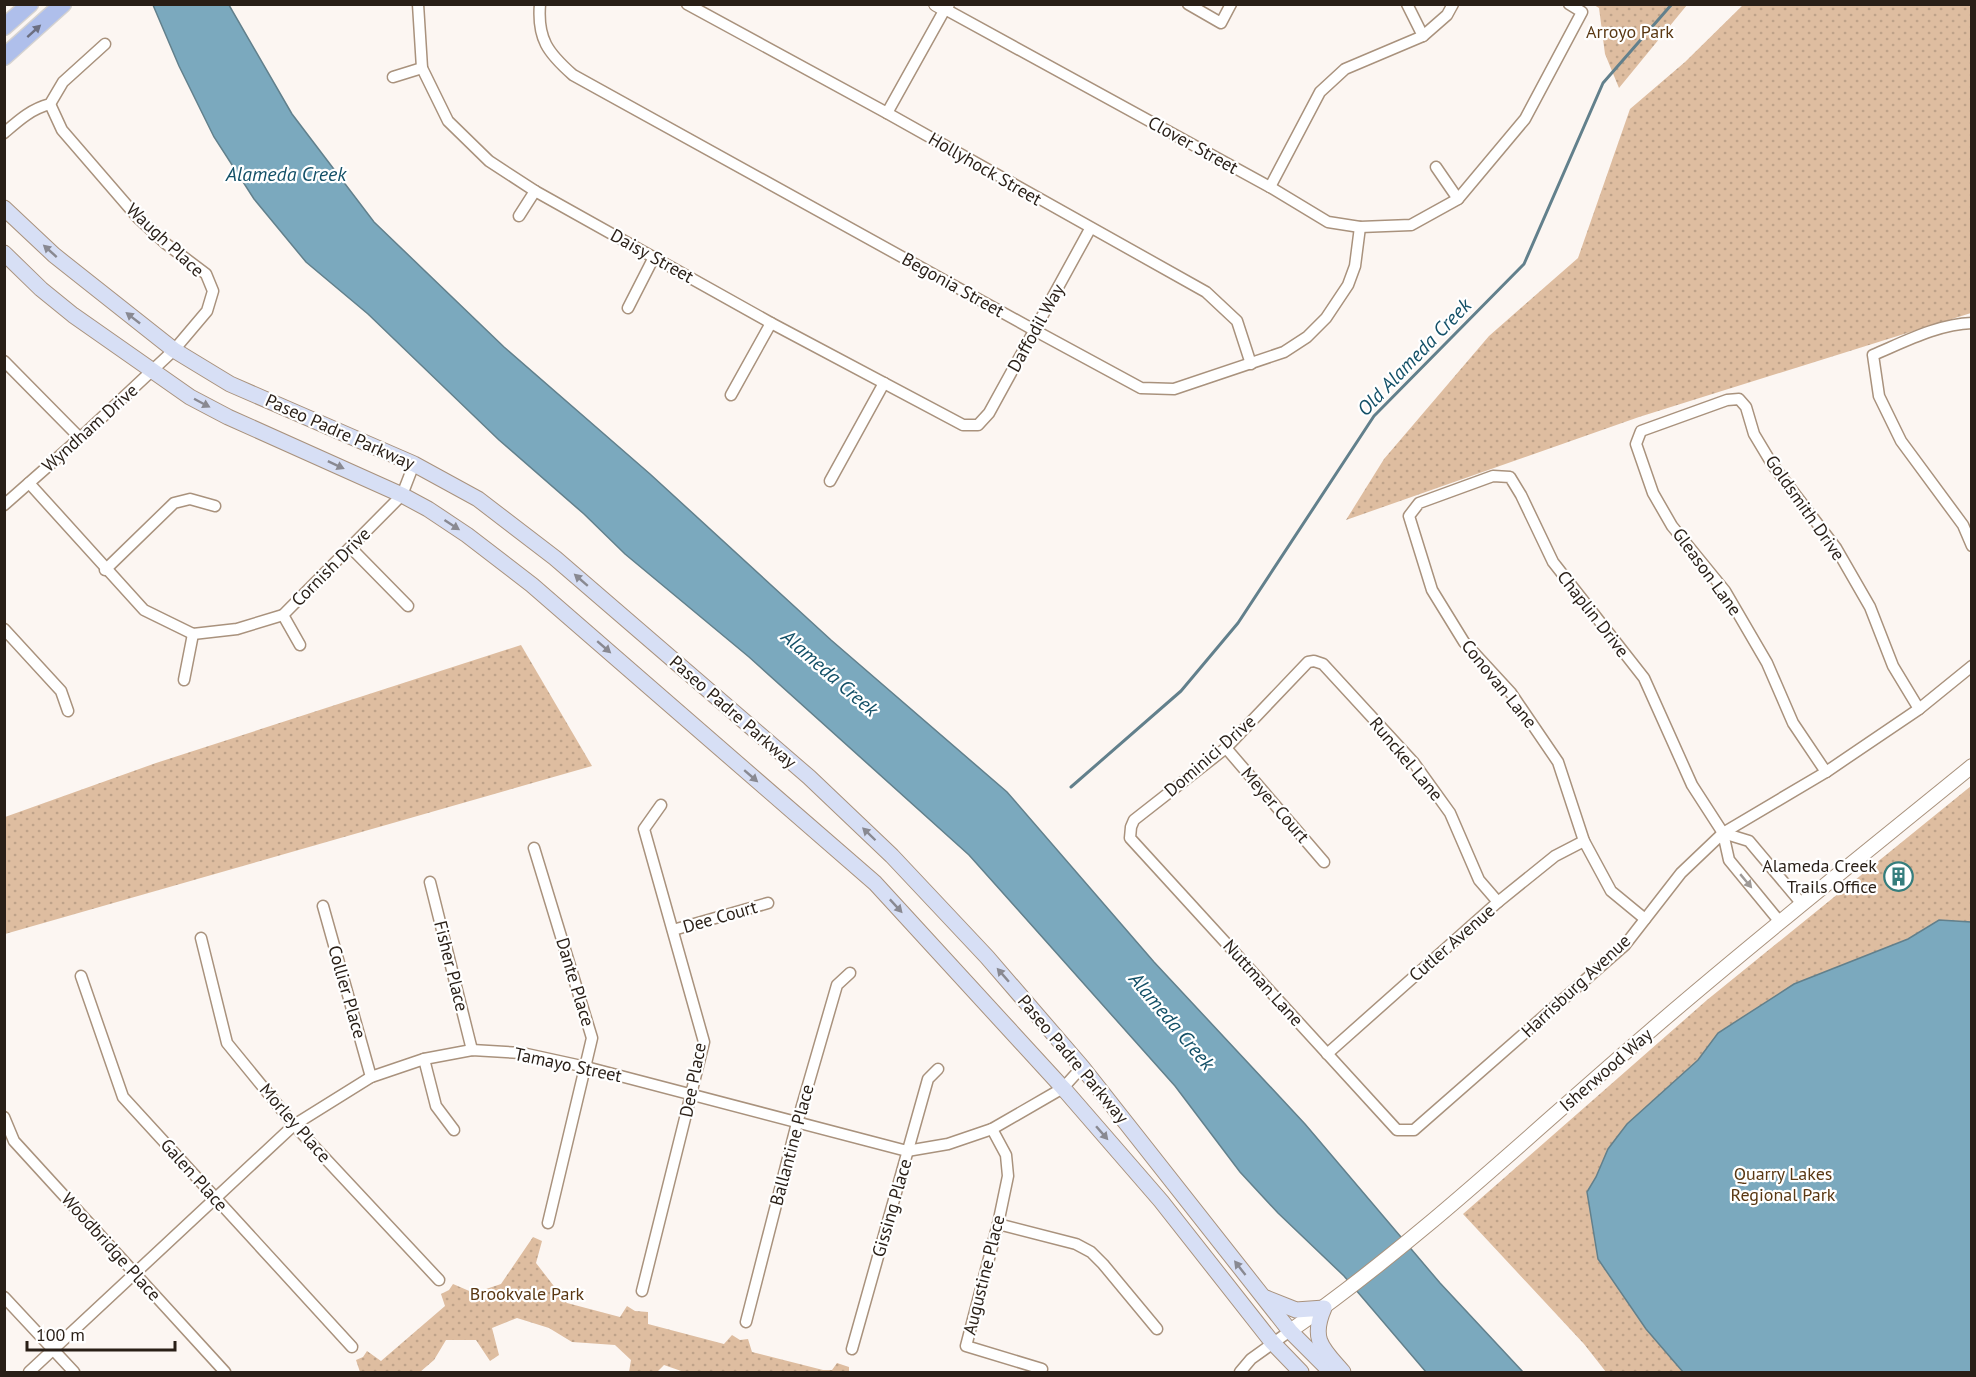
<svg xmlns="http://www.w3.org/2000/svg" width="1976" height="1377" font-family="'PT Sans',sans-serif">
<style>
.grass{fill:url(#grass-dots)}
.water{fill:#7ba9be;stroke:#62808c;stroke-width:1.5}
.lines{fill:none;stroke-linecap:round;stroke-linejoin:round}
.stream{stroke:#62808c;stroke-width:3}
.minor-casing{stroke:#a9927d;stroke-width:13}
.tertiary-casing{stroke:#a9927d;stroke-width:16}
.secondary-casing{stroke:#a9927d;stroke-width:17}
.primary-casing{stroke:#d4d2d1;stroke-width:19}
.minor{stroke:#fff;stroke-width:10}
.tertiary{stroke:#fff;stroke-width:14}
.secondary{stroke:#d7dff5;stroke-width:15}
.primary{stroke:#afbfeb;stroke-width:16}
.oneway{fill:#6c6f81}
.oneway2{fill:#898991}
.oneway3{fill:#9f9a97}
.labels{text-anchor:middle;stroke-width:4.5;stroke-linejoin:round;paint-order:stroke}
.park-label{font-size:18px;fill:#593712;stroke:#fff}
.street-label{font-size:18px;fill:#291f17;stroke:#fff}
.poi-label{font-size:18px;fill:#291f17;stroke:#fff;text-anchor:end}
.water-label{font-size:20px;font-style:italic;fill:#135067;stroke:#fff}
</style>
<defs>
<pattern id="grass-dots" width="8" height="8" patternUnits="userSpaceOnUse" patternTransform="scale(1.5)"><rect width="8" height="8" fill="#debda0"/><path d="M2 2h.1M6 6h.1" fill="none" stroke="#bea289" stroke-width="1.8" stroke-linecap="round"/></pattern>
</defs>
<rect width="100%" height="100%" fill="#fcf6f2"/>
<g class="grass">
<path d="M1744,4L1971,5V313L1639,417L1346,520L1384,459L1489,336L1578,258L1630,109L1685,62Z"/>
<path d="M1594,5H1687L1619,88L1605,54L1599,8Z"/>
<path d="M521,645L592,766L5,934V817L156,763Z"/>
<path d="M1971,786V1372H1606L1584,1344L1463,1214L1707,1000Z"/>
<path d="M533,1237L542,1241L536,1263L567,1303L620,1317L627,1306L635,1311L648,1312V1324L724,1344L732,1335L740,1340L748,1339L752,1352L823,1370H832L837,1363L849,1367V1372H684L664,1365L657,1372H629L631,1360L615,1345L572,1342L549,1328L517,1318L492,1328L499,1355L490,1361L476,1340H446L434,1360L420,1372H360L356,1360L363,1357L367,1351L381,1361L445,1306L441,1294L449,1290L453,1284L474,1293L501,1284Z"/>
</g>
<g class="water">
<path d="M153,5H229L292,114L374,222L504,347L650,474L831,640L1007,792L1154,962L1305,1124L1440,1283L1523,1372H1426L1344,1276L1278,1213L1240,1172L1175,1086L969,855L749,657L625,554L584,514L499,440L368,314L306,262L254,199L214,137L179,66Z"/>
<path d="M1939,920L1971,922V1372H1683L1646,1329L1598,1259L1587,1192L1596,1177L1608,1149L1627,1124L1698,1060L1718,1033L1794,984L1908,939Z"/>
</g>
<g class="lines">
<path class="stream" d="M1071,787L1181,691L1238,623L1374,416L1524,264L1603,83L1672,4"/>
<defs>
<g id="minor">
<path d="M418,4L422,68L448,121L489,161L535,191L771,323L963,425H978L989,413L1090,229"/>
<path d="M540,4C537,39 548,53 573,75L1034,330L1141,388L1174,389L1284,352L1307,337L1326,318L1348,285L1355,266L1360,227"/>
<path d="M687,4L887,113L1206,292L1237,321L1251,364"/>
<path d="M1188,4L1221,23L1231,4"/>
<path d="M1407,4L1423,36"/>
<path d="M393,77L422,68"/>
<path d="M887,113L945,9L1270,187L1328,222L1360,227L1411,225L1458,199L1525,119L1582,12L1569,4"/>
<path d="M4,133C19,120 31,109 50,104L63,82L105,44"/>
<path d="M1436,167L1458,199"/>
<path d="M1270,187L1320,92L1345,69L1423,36L1447,15L1453,4"/>
<path d="M519,216L535,191"/>
<path d="M628,308L654,257"/>
<path d="M1972,323C1938,324 1904,342 1873,355L1879,396L1901,441L1963,525L1972,546"/>
<path d="M4,361L80,438"/>
<path d="M731,395L771,323"/>
<path d="M830,481L884,383"/>
<path d="M29,483L144,610L193,634L237,629L283,615L402,495L414,464"/>
<path d="M4,505L80,438L174,350L207,311L213,291L206,274L165,243L138,218L62,130L50,104"/>
<path d="M351,548L408,606"/>
<path d="M105,570L174,503L190,499L215,506"/>
<path d="M283,615L300,645"/>
<path d="M4,629L61,691L68,711"/>
<path d="M184,680L193,634"/>
<path d="M1226,748L1324,862"/>
<path d="M1826,772L1793,723L1767,663L1725,591L1672,526L1653,493L1636,444L1641,431L1727,400L1739,399L1746,407L1754,434L1772,464L1836,548L1870,607L1893,666L1919,709"/>
<path d="M1723,833L1749,841L1802,904"/>
<path d="M534,848L592,1038L548,1223"/>
<path d="M430,882L472,1050"/>
<path d="M1498,902L1479,880L1450,813L1414,763L1323,664L1314,661L1308,662L1226,748L1134,820L1131,827L1130,838L1397,1130H1414L1625,945L1681,873L1723,833L1826,772L1919,709L1972,666"/>
<path d="M323,906L371,1077"/>
<path d="M1645,919L1611,891L1584,841L1558,762L1511,693L1464,642L1432,590L1409,516L1419,503L1493,476L1510,477L1521,495L1553,562L1644,678L1692,785L1723,833L1729,860L1780,922"/>
<path d="M673,930L768,903"/>
<path d="M201,938L227,1043L294,1125L439,1280"/>
<path d="M81,976L123,1097L352,1347"/>
<path d="M1327,1054L1498,902L1555,856L1584,841"/>
<path d="M424,1059L436,1106L454,1130"/>
<path d="M4,1117L14,1141L225,1372"/>
<path d="M992,1129L1006,1155L1008,1176L998,1224L966,1346L1042,1369"/>
<path d="M998,1224L1076,1244L1091,1252L1103,1264L1157,1329"/>
<path d="M642,1291L704,1042L644,829L661,805"/>
<path d="M4,1297L74,1372"/>
<path d="M746,1322L797,1123L837,985L850,973"/>
<path d="M852,1349L928,1079L938,1069"/>
<path d="M29,1372L294,1125L371,1077L424,1059L472,1050L522,1053L586,1067L907,1151L948,1144L992,1129L1063,1088L1082,1067"/>
<path d="M1240,1372L1251,1359L1290,1331"/>
</g>
<g id="tertiary">
<path d="M936,4L945,9L947,4"/>
<path d="M1290,1331C1418,1242 1531,1133 1649,1032C1754,941 1864,854 1972,766"/>
</g>
<g id="secondary">
<path d="M4,208L54,255L174,350L230,384L414,464L478,499L555,558L809,777L892,856L987,957L1082,1067L1290,1331L1331,1372"/>
<path d="M4,253L41,289L73,315L190,397L228,417L402,495L428,509L467,535L532,585L875,883L1063,1088L1161,1201L1272,1342L1301,1372"/>
<path d="M1266,1298L1296,1310L1324,1308C1310,1340 1323,1349 1343,1372"/>
</g>
<g id="primary">
<path d="M4,27L30,4"/>
<path d="M4,57L63,4"/>
</g>
</defs>
<use href="#minor" class="minor-casing"/>
<use href="#tertiary" class="tertiary-casing"/>
<use href="#secondary" class="secondary-casing"/>
<use href="#primary" class="primary-casing"/>
<use href="#minor" class="minor"/>
<use href="#tertiary" class="tertiary"/>
<use href="#secondary" class="secondary"/>
<use href="#primary" class="primary"/>
</g>
<defs><path id="oneway-solid" d="M-6-.8H1V-3.2L6.5 0L1 3.2V.8H-6Z" transform="scale(1.5)"/></defs>
<use class="oneway" href="#oneway-solid" transform="translate(34 31) rotate(-42)"/>
<g class="oneway2">
<use href="#oneway-solid" transform="translate(50 251) rotate(-138)"/>
<use href="#oneway-solid" transform="translate(133 318) rotate(-142)"/>
<use href="#oneway-solid" transform="translate(202 403) rotate(28)"/>
<use href="#oneway-solid" transform="translate(336 465) rotate(25)"/>
<use href="#oneway-solid" transform="translate(452 525) rotate(33)"/>
<use href="#oneway-solid" transform="translate(581 580) rotate(-139)"/>
<use href="#oneway-solid" transform="translate(604 647) rotate(41)"/>
<use href="#oneway-solid" transform="translate(751 776) rotate(41)"/>
<use href="#oneway-solid" transform="translate(869 834) rotate(-136)"/>
<use href="#oneway-solid" transform="translate(896 906) rotate(47)"/>
<use href="#oneway-solid" transform="translate(1003 975) rotate(-131)"/>
<use href="#oneway-solid" transform="translate(1102 1133) rotate(49)"/>
<use href="#oneway-solid" transform="translate(1240 1268) rotate(-128)"/>
</g>
<use class="oneway3" href="#oneway-solid" transform="translate(1746 881) rotate(50)"/>
<defs>
<symbol id="building-ring" viewBox="-11 -11 22 22"><circle r="9.5" fill="#fff" stroke="#357e7d" stroke-width="1.5"/><path d="M-4-6H4V6H1V3H-1V6H-4ZM-2.5-4.3h1.7v1.8h-1.7ZM.8-4.3h1.7v1.8H.8ZM-2.5-1h1.7V.8h-1.7ZM.8-1h1.7V.8H.8Z" fill="#357e7d"/></symbol>
</defs>
<g fill-rule="evenodd">
<use href="#building-ring" x="1882" y="860" width="33" height="33"/>
</g>
<g class="labels">
<g class="park-label">
<text x="1630" y="38">Arroyo Park</text>
<text x="1783" y="1180">Quarry Lakes<tspan x="1783" dy="21">Regional Park</tspan></text>
<text x="527" y="1300">Brookvale Park</text>
</g>
<g class="street-label">
<text transform="translate(1193 145) rotate(29)" y="6">Clover Street</text>
<text transform="translate(985 169) rotate(30)" y="6">Hollyhock Street</text>
<text transform="translate(165 240) rotate(43)" y="6">Waugh Place</text>
<text transform="translate(652 256) rotate(29)" y="6">Daisy Street</text>
<text transform="translate(953 285) rotate(29)" y="6">Begonia Street</text>
<text transform="translate(1036 328) rotate(-61)" y="6">Daffodil Way</text>
<text transform="translate(90 428) rotate(-42)" y="6">Wyndham Drive</text>
<text transform="translate(340 432) rotate(24)" y="6">Paseo Padre Parkway</text>
<text transform="translate(1805 508) rotate(55)" y="6">Goldsmith Drive</text>
<text transform="translate(331 567) rotate(-45)" y="6">Cornish Drive</text>
<text transform="translate(1707 572) rotate(54)" y="6">Gleason Lane</text>
<text transform="translate(1593 614) rotate(52)" y="6">Chaplin Drive</text>
<text transform="translate(1499 684) rotate(51)" y="6">Conovan Lane</text>
<text transform="translate(733 712) rotate(41)" y="6">Paseo Padre Parkway</text>
<text transform="translate(1210 756) rotate(-41)" y="6">Dominici Drive</text>
<text transform="translate(1406 759) rotate(50)" y="6">Runckel Lane</text>
<text transform="translate(1275 805) rotate(49)" y="6">Meyer Court</text>
<text transform="translate(720 917) rotate(-16)" y="6">Dee Court</text>
<text transform="translate(1452 943) rotate(-41)" y="6">Cutler Avenue</text>
<text transform="translate(451 966) rotate(76)" y="6">Fisher Place</text>
<text transform="translate(575 982) rotate(73)" y="6">Dante Place</text>
<text transform="translate(1263 983) rotate(48)" y="6">Nuttman Lane</text>
<text transform="translate(1576 986) rotate(-43)" y="6">Harrisburg Avenue</text>
<text transform="translate(347 992) rotate(74)" y="6">Collier Place</text>
<text transform="translate(1073 1059) rotate(50)" y="6">Paseo Padre Parkway</text>
<text transform="translate(568 1065) rotate(12)" y="6">Tamayo Street</text>
<text transform="translate(1606 1070) rotate(-41)" y="6">Isherwood Way</text>
<text transform="translate(693 1080) rotate(-79)" y="6">Dee Place</text>
<text transform="translate(295 1123) rotate(49)" y="6">Morley Place</text>
<text transform="translate(792 1145) rotate(-75)" y="6">Ballantine Place</text>
<text transform="translate(194 1175) rotate(48)" y="6">Galen Place</text>
<text transform="translate(892 1208) rotate(-74)" y="6">Gissing Place</text>
<text transform="translate(111 1247) rotate(48)" y="6">Woodbridge Place</text>
<text transform="translate(984 1275) rotate(-76)" y="6">Augustine Place</text>
</g>
<g class="poi-label">
<text x="1877" y="872">Alameda Creek<tspan x="1877" dy="21">Trails Office</tspan></text>
</g>
<g class="water-label">
<text x="286" y="181">Alameda Creek</text>
<text transform="translate(1414 357) rotate(-46)" y="7">Old Alameda Creek</text>
<text transform="translate(830 673) rotate(41)" y="7">Alameda Creek</text>
<text transform="translate(1172 1021) rotate(50)" y="7">Alameda Creek</text>
</g>
</g>
<rect width="1976" height="1377" fill="none" stroke="#291f17" stroke-width="12"/>
<path d="M27 1341v9h148v-9" fill="none" stroke="#291f17" stroke-width="3"/>
<text x="36" y="1341" font-size="18" fill="#291f17" stroke="#ffffff" stroke-width="4.5" paint-order="stroke">100 m</text>
</svg>
